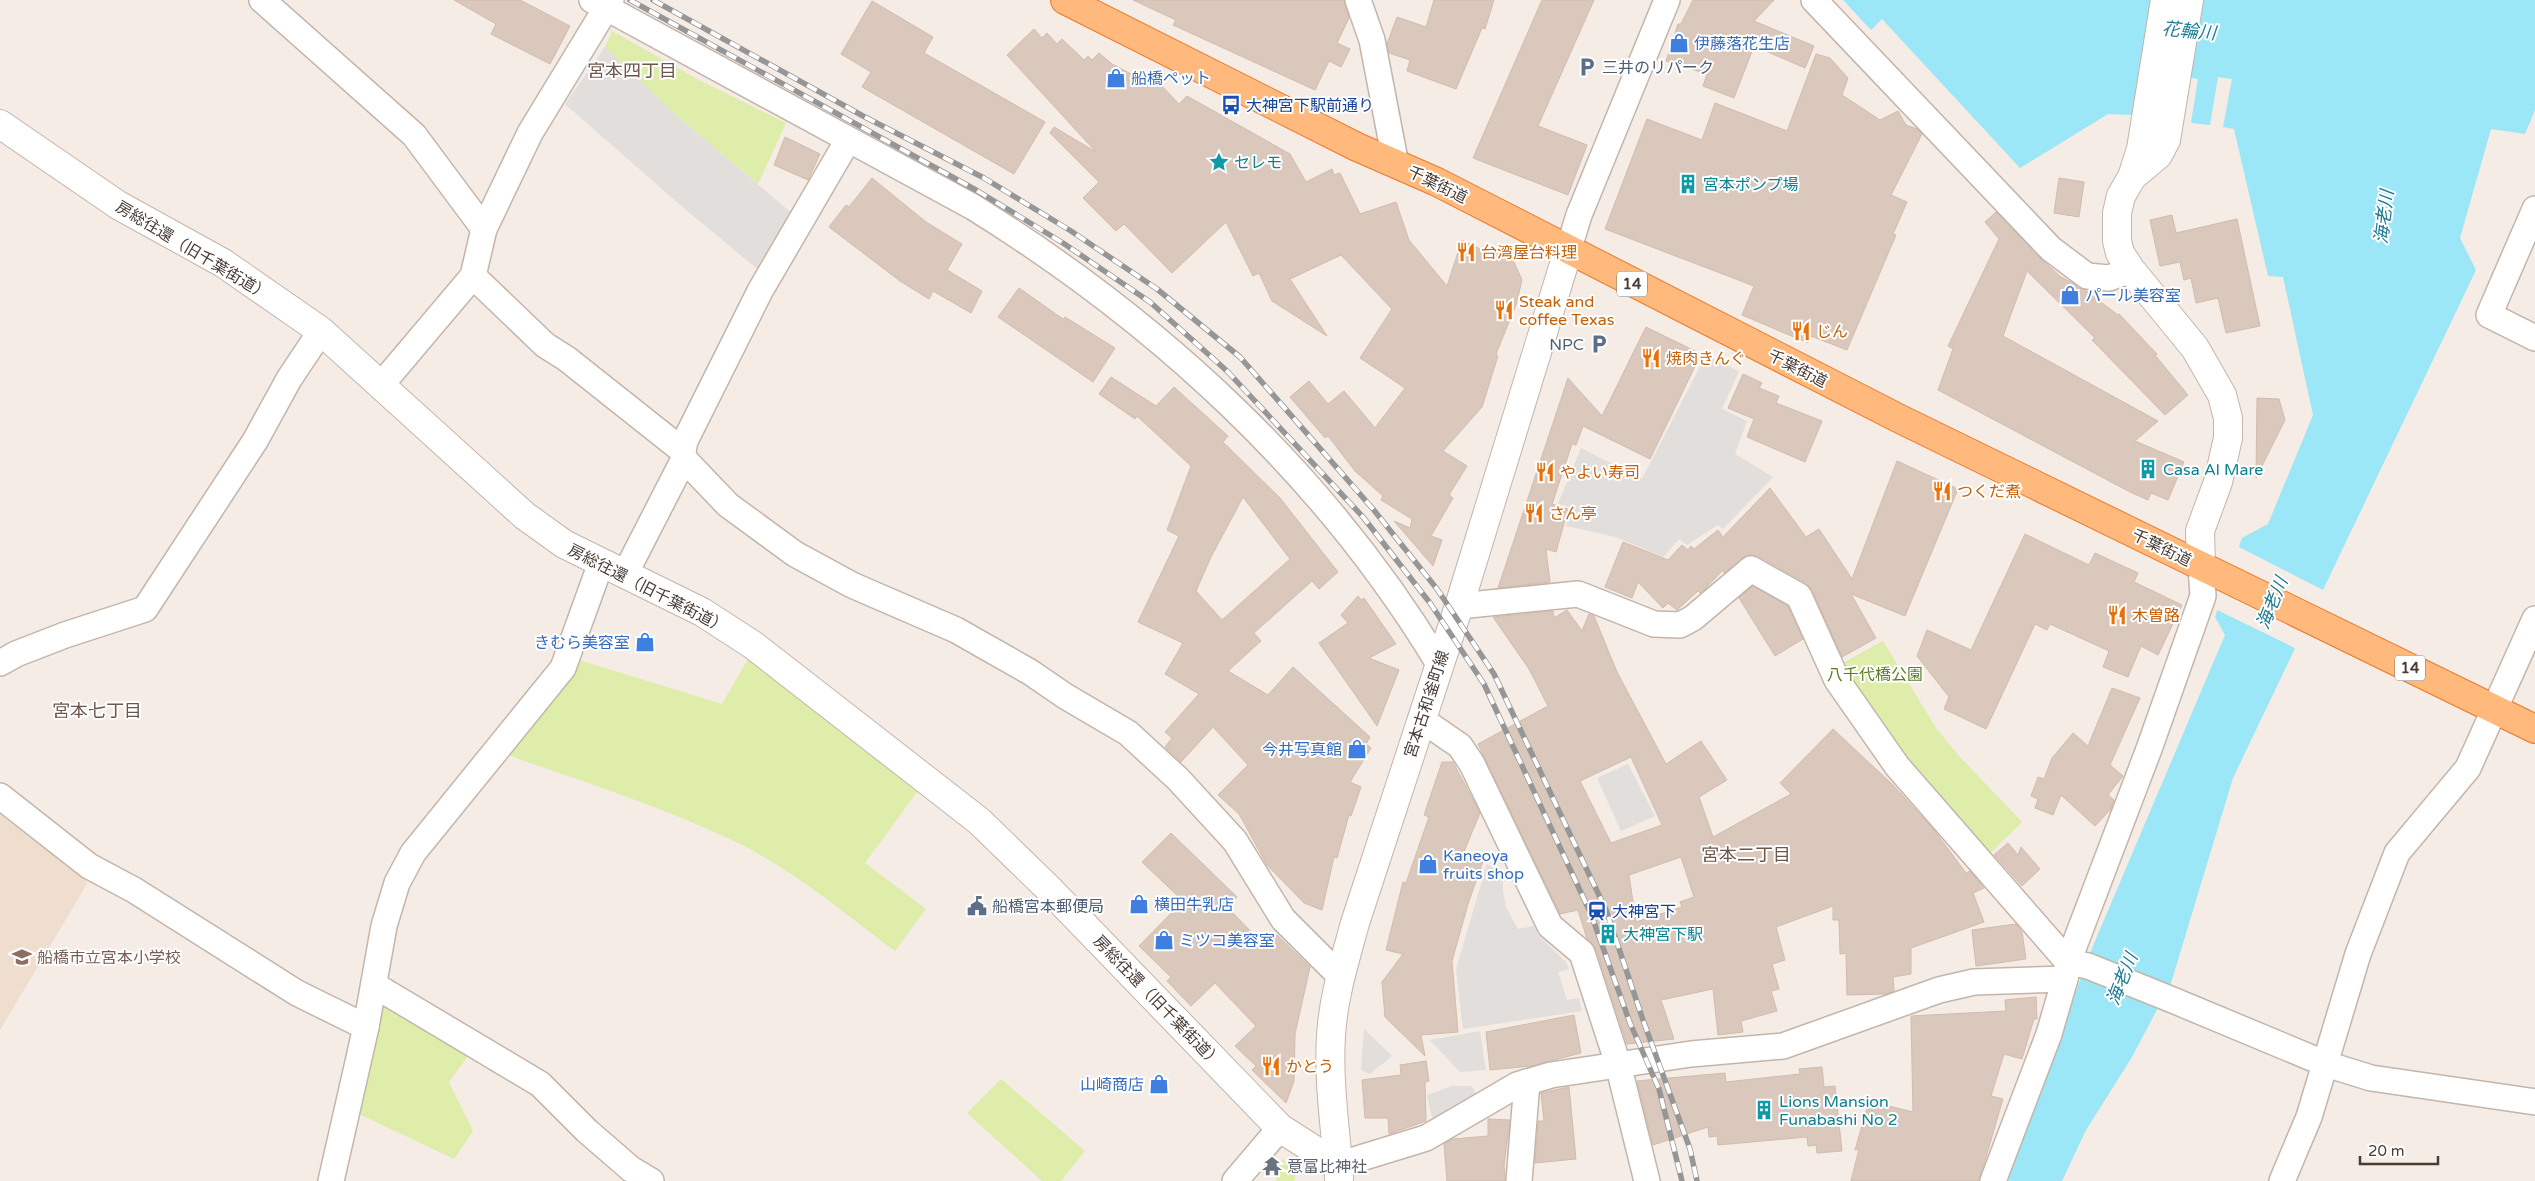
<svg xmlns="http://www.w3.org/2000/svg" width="2535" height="1181" font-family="'Varela Round','Noto Sans JP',sans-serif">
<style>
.education{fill:#efdece}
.green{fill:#deedaa}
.parking{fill:#e2dedb}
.water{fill:#9be6f7}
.pier{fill:#f4ece5}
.building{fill:#dac8bd;stroke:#d3bbac;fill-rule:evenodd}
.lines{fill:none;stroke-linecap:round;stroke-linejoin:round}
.minor-casing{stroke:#c4b5aa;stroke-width:28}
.tertiary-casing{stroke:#c4b5aa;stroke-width:30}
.trunk-casing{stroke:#ed7827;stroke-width:30}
.minor{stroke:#fff;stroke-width:25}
.tertiary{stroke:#fff;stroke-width:28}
.trunk{stroke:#ffb97d;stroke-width:28}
.rail-casing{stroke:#969696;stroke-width:5.5}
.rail{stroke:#fff;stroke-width:4;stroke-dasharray:11;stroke-linecap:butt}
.labels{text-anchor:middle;stroke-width:4;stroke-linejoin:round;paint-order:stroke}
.shield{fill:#fff;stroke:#7f7671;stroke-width:1}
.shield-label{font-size:15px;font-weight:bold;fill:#483c34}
.shop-label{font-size:16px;fill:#366cbe;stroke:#fff;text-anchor:start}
.service-label{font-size:16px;fill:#4e5e75;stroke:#fff;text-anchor:start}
.transit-label{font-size:16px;fill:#164399;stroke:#fff;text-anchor:start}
.culture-label{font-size:16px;fill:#0d838f;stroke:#fff;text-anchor:start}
.street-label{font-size:16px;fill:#483c34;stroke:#fff}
.food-label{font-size:16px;fill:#c56008;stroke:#fff;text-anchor:start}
.park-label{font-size:16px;fill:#5a7f21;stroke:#fff}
.education-label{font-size:16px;fill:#785e54;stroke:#fff;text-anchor:start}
.worship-label{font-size:16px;fill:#5b616d;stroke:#fff;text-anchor:start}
.water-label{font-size:18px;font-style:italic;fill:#1e7c93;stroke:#fff}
.neighbourhood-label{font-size:18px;fill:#6c574a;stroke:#fff}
</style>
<rect width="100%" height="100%" fill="#f4ece5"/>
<path class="education" d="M0,809L85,873L87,884L0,1030Z"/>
<g class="green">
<path d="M612,31L699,80L786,123L758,184L679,118L605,47Z"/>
<path d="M1883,641L1936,728L1958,755L2022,822L1987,856L1903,759L1839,665Z"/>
<path d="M751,654L920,788L865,863L926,909L895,951C846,915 796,872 742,845C667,808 586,783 508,755L579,660L722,704Z"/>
<path d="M379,998L471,1052L449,1082L473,1131L454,1159L357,1113Z"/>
<path d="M1001,1079L1085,1151L1061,1181H1042L967,1113Z"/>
<path d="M1282,1159L1296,1173L1294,1181H1276Z"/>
</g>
<g class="parking">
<path d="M605,47L679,118L793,214L761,272L686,210L565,104Z"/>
<path d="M1706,355L1739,371L1722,409L1747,421L1735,454L1773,477L1723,529L1718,525L1687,545L1679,539L1663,557L1616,537L1566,526L1571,507L1558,504L1581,448L1642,479Z"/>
<path d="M1628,764L1655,816L1621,831L1597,778Z"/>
<path d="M1487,864L1503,874V891L1506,907L1518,929L1534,926L1539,936L1566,962L1569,969L1558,972L1567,1000L1579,998L1582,1011L1463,1029L1456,969Z"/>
<path d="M1364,1029L1392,1056L1370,1074L1361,1070Z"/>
<path d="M1480,1031L1486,1070L1460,1072L1430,1040Z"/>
<path d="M1452,1086H1472L1477,1098L1433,1122L1427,1095Z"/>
</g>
<path class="water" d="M1843,0H2535V110L2525,134L2491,129L2460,238L2476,270L2233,778L2171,983L2132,1057L2086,1130L2062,1181H2008L2028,1114L2059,1038L2090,953L2225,635L2215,617L2242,538L2268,524L2313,415L2283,277L2268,276L2234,129L2223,127L2232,79L2218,77L2210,125L2191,123L2198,79L2185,77L2156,116L2108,114L2020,168L1882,19L1871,30Z"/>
<path class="pier" d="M2237,546L2325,591L2297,649L2215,609Z"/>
<g class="building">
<path d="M454,0H520L570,26L550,64L491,34L496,24Z"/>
<path d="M1133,0H1344L1349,18L1337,43L1350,49L1341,67L1329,61L1315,90L1173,25L1176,20Z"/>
<path d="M1434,0H1494L1485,29L1482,28L1456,89L1407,71L1410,60L1389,53L1387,44L1397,17L1426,27Z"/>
<path d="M1542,0H1594L1538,126L1587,145L1568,195L1473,158Z"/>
<path d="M1693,0H1774L1754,21L1814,46L1805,68L1754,46L1734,98L1703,86L1707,74L1666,61L1678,24H1681Z"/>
<path d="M872,1L933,37L924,53L1045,122L1014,174L862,87L871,72L841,54Z"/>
<path d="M1034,29L1042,38L1047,33L1057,44L1062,39L1084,60L1088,56L1092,60L1099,53L1112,64L1135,76L1159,83L1179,104L1187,96L1290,154L1306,182L1332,169L1334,175L1340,173L1360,214L1396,202L1409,240L1447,286L1462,240L1482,250L1484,247L1514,262L1522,280L1516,305L1496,354L1498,356L1482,407L1443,451L1467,466L1449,495L1453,498L1431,536L1442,540L1433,566L1394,521L1410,528L1412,519L1381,500L1383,496L1355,471L1328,436L1325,438L1290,397L1309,381L1328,404L1344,391L1375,428L1405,388L1360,358L1392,309L1341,255L1290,279L1327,336L1272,301L1259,273L1253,276L1226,222L1172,273L1124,224L1116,231L1083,198L1099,182L1050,133L1054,127L1096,152L1007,55Z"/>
<path d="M1816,54L1830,58L1848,78L1842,95L1880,120L1898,111L1906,125L1917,129L1922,134L1891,195L1907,202L1893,234L1896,235L1847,350L1811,336L1808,343L1742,315L1754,286L1605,229L1647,119L1702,140L1715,103L1787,131Z"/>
<path d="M785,137L820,154L808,180L774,165Z"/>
<path d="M872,178L926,222L962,244L947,270L982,291L971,313L933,291L929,299L900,281L829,227L846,205L849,207Z"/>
<path d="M2059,178L2084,182L2079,217L2054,213Z"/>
<path d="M1996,212L2041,259L2061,277L2085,290L2118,315L2119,314L2157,354L2155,355L2188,395L2165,415L2092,340L2095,338L2027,271L2003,336L2158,421L2135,441L2184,462L2168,500L2151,493L2148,500L2130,492L1938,390L1953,349L1948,346L1999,239L1985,222Z"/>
<path d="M2172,215L2176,233L2237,219L2260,326L2226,333L2218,298L2196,303L2191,278L2184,280L2180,262L2160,266L2150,220Z"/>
<path d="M1019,288L1063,319L1065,317L1115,348L1093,382L998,317Z"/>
<path d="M1646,327L1701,354L1650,459L1583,426L1576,445L1572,444L1552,504L1568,509L1556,552L1546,549L1550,582L1498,588L1568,378L1602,416Z"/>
<path d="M1743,374L1762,383L1759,388L1779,396L1776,403L1822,421L1805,462L1747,437L1754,419L1728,408Z"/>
<path d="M1111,377L1156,406L1174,387L1228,436L1223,442L1280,498L1338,572L1319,589L1312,581L1254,633L1261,641L1228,671L1268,695L1293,667L1370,737L1366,744L1371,748L1350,782L1361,787L1351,816L1349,815L1337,858L1334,857L1322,910L1304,903L1267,865L1239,814L1218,795L1248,765L1213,727L1181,762L1165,747L1172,738L1165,732L1199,694L1165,674L1183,643L1138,622L1179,536L1167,530L1191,466L1137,416L1135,419L1099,394ZM1243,497L1290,559L1222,620L1196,591L1211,557Z"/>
<path d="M2257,398L2279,399L2285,420L2256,478Z"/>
<path d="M1897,461L1958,489L1905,616L1851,594L1876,638L1842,657L1812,590L1806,583L1758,556L1749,555L1724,573L1723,570L1705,589L1700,593L1698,591L1677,610L1668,603L1663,608L1638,582L1632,598L1605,587L1623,542L1668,560L1682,545L1688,550L1691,546L1694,549L1718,530L1723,537L1770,488L1806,537L1819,529L1852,579Z"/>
<path d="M2025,534L2089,565L2095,553L2138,573L2134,582L2182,605L2158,655L2141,646L2128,677L2103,667L2109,651L2050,624L2047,630L2035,624L1986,729L1944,709L1949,697L1917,656L1927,630L1971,650Z"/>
<path d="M1753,586L1788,606L1803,639L1775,656L1739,598Z"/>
<path d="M1358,596L1361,600L1364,598L1396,644L1369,658L1399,670L1377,726L1319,643L1348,623L1341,615Z"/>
<path d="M1567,610L1582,631L1589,614L1594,616L1617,672L1666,764L1701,741L1727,780L1699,797L1713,837L1791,794L1780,783L1833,729L1892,784L1934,830L1966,873L1970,871L1984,888L1973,893L1984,922L1911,948V974L1893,977L1894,991L1885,994L1847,995L1846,953L1840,954L1839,920H1833V906L1776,927L1785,960L1772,964L1779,989L1771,991L1777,1011L1741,1021L1743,1032L1718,1035L1713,989L1661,1000L1674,1039L1627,1044L1596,949L1587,939L1578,910L1560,914L1478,744L1548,706L1529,669L1493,617L1553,611L1554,618ZM1631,757L1662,825L1611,843L1580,781ZM1681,857L1694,897L1680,902L1682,907L1636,922L1629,875Z"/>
<path d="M2112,688L2140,698L2110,765L2123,776L2108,795L2114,800L2111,809L2095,826L2061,795L2053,815L2035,808L2038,799L2031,796L2038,777L2044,779L2052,758L2073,733L2088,746Z"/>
<path d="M1442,762H1453L1480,813L1463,854L1483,861L1468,904L1452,961L1458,1032L1421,1035L1425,1056L1385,1017L1382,982L1403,954L1386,950L1403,882L1406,883L1429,817L1424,815Z"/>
<path d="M1171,833L1237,897L1227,907L1265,946L1277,935L1310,967L1295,1034L1294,1081L1286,1103L1252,1070L1256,1066L1235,1046L1256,1026L1215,983L1191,1006L1167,981L1171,977L1139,946L1183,901L1142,862Z"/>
<path d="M2008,843L2018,855L2021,847L2040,869L2022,886L1994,855Z"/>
<path d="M2016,924L2022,932L2026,959L1976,966L1972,930Z"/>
<path d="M2036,997L2037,1019H2034L2022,1059L2004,1054L1991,1096L2003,1099L1979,1181H1851L1859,1149L1855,1150L1869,1101L1913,1112L1911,1016L2006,1011L2005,1000Z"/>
<path d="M1574,1015L1581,1053L1531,1066L1490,1070L1486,1032Z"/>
<path d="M1426,1061L1429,1081L1425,1082L1426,1121L1389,1134L1388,1118H1365L1362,1080L1401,1075L1400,1065Z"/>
<path d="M1822,1067L1824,1087L1835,1086L1842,1151L1817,1153L1816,1145L1808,1146L1807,1137L1718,1145L1717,1136L1709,1137L1708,1127L1653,1145L1637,1081L1725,1073L1726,1082L1800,1074L1799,1069Z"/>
<path d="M1569,1087L1576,1159L1535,1163L1538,1121H1544L1541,1093Z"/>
<path d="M1488,1119L1510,1120L1504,1165L1505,1181H1447L1444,1144L1453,1139L1488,1136Z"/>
</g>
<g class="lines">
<defs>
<g id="minor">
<path d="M262,0L414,135L484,229"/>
<path d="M592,0L973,207C1160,323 1325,475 1439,664"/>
<path d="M1358,0L1372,40L1396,165"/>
<path d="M1814,0L2051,249L2087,276L2109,278L2131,270"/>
<path d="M848,140L760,291L685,441L683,451L684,459L728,505L795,554L852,585L956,630L1030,672L1065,696L1128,733L1178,779L1235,841L1283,919L1341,977"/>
<path d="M2535,209L2489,315L2535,338"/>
<path d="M1568,251L1579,215L1667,0"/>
<path d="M473,276L545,345L567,359L683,451"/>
<path d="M381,385L473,276L484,229L530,133L611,0"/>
<path d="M625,574L684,459"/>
<path d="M1459,606L1578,594L1654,624L1680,625L1693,618L1751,569L1799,596L1837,680L1897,766L2068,962L2088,966L2175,1001L2326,1064L2371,1078L2535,1102"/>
<path d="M0,663L16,654L65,635L145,609L255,441L289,379L321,331"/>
<path d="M1421,719L1460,746L1472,764L1550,926L1582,953L1618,1064L1647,1181"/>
<path d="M0,796L89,866L134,890L297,993L366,1027"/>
<path d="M374,985L540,1084L587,1131L631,1169L651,1181"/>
<path d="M1338,1165L1426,1138L1517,1085L1551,1075L1691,1054L1783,1046L1939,990L1974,982L2065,979L2068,962L2149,749L2203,596L2201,566"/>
<path d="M331,1181L366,1027L384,926L397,883L413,853L563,668L601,563"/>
<path d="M1235,1181L1280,1128"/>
<path d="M1519,1181L1527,1082"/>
<path d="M1993,1181L2049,1034L2065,979"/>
<path d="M2282,1181L2309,1117L2358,954L2397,853L2468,768L2535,619"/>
</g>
<g id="tertiary">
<path d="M2165,0L2141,149L2132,177L2121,196L2117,213V241L2120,253L2131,270L2195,348L2222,395L2228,418V438L2218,482L2200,531L2201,566"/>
<path d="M0,124L118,205L223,263L321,331L525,516L564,544L702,612L753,645L979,821L1047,887L1280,1128L1338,1165"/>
<path d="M2133,176L2158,155L2166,140L2189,0"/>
<path d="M1339,1178C1336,1131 1328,1084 1331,1036C1333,998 1345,960 1355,923L1459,606L1568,251"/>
</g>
<path id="trunk" d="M1065,0L1357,147L1437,182L1900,419L2535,729"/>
</defs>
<use href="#minor" class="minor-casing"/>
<use href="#tertiary" class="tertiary-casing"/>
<use href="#trunk" class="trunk-casing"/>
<use href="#minor" class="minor"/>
<use href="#tertiary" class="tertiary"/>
<use href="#trunk" class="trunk"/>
<defs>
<g id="rail">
<path d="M630,0L976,190L1063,243L1150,302L1227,371L1363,517L1430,603L1484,684L1591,914L1630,1023L1659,1089L1682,1181"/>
<path d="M653,0L863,116L984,178L1071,231L1157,289L1240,357L1373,509L1437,589L1494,674L1606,910L1643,1020L1690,1149L1697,1181"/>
</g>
</defs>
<use href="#rail" class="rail-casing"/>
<use href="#rail" class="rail"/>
</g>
<defs>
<symbol id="shop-bare" viewBox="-9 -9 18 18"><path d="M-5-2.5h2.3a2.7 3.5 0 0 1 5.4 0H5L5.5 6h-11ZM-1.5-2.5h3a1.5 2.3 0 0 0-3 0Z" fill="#3f7fe0" stroke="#fff" stroke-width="2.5" paint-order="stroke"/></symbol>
<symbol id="parking-bare" viewBox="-9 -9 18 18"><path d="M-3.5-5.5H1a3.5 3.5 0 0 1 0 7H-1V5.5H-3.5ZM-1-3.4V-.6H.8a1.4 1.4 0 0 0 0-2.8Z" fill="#5c6f8a" stroke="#fff" stroke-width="2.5" paint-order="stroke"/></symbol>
<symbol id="bus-bare" viewBox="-9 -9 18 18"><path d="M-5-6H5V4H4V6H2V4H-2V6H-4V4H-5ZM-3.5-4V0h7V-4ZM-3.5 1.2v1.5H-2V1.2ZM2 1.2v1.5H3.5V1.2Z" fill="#1a4fb4" stroke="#fff" stroke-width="2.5" paint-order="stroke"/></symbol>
<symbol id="sight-bare" viewBox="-9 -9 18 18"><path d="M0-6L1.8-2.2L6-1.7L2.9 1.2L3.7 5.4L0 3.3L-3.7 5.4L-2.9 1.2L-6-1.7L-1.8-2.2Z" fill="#0f9aa8" stroke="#fff" stroke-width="2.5" paint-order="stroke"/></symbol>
<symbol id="building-bare" viewBox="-9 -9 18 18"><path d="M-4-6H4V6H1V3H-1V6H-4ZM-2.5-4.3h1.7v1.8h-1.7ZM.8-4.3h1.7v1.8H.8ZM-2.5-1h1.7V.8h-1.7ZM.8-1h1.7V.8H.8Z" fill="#0f9aa8" stroke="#fff" stroke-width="2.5" paint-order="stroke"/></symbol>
<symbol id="restaurant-bare" viewBox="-9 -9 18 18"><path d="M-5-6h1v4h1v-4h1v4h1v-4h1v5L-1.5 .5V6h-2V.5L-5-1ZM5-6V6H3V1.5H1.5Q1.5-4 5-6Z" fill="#e8710a" stroke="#fff" stroke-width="2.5" paint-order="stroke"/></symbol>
<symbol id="civic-bare" viewBox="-9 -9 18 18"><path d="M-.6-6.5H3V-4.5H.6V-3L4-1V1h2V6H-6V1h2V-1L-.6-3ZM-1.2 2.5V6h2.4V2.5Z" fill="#5c6f8a" stroke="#fff" stroke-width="2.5" paint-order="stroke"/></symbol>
<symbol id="station-bare" viewBox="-9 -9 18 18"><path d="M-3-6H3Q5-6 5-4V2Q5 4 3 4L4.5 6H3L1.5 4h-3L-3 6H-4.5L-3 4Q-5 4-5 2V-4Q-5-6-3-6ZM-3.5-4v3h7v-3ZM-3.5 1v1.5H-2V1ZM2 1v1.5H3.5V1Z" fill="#1a4fb4" stroke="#fff" stroke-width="2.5" paint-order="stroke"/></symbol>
<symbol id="school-bare" viewBox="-9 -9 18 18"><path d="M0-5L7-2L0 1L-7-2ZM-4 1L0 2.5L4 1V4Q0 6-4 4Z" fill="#8d6e63" stroke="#fff" stroke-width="2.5" paint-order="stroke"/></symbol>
<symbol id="temple-bare" viewBox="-9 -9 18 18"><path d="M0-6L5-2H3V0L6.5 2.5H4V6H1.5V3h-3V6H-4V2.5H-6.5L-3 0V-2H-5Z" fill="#6b7280" stroke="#fff" stroke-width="2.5" paint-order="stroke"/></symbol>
</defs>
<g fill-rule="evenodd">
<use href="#shop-bare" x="1665" y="29" width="28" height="28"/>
<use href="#parking-bare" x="1573" y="53" width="28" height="28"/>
<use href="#shop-bare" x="1102" y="64" width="28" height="28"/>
<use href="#bus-bare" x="1217" y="91" width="28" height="28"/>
<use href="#sight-bare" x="1205" y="148" width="28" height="28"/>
<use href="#building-bare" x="1674" y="170" width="28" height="28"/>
<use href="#restaurant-bare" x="1452" y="238" width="28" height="28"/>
<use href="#shop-bare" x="2056" y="281" width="28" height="28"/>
<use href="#restaurant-bare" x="1490" y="296" width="28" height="28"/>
<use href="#restaurant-bare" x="1787" y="317" width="28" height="28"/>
<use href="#parking-bare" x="1585" y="330" width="28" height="28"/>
<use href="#restaurant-bare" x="1637" y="344" width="28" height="28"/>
<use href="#building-bare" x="2134" y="455" width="28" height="28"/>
<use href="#restaurant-bare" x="1531" y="458" width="28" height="28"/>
<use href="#restaurant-bare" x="1928" y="477" width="28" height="28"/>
<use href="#restaurant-bare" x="1520" y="499" width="28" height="28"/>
<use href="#restaurant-bare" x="2103" y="601" width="28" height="28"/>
<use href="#shop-bare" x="631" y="628" width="28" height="28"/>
<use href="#shop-bare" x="1343" y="735" width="28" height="28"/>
<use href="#shop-bare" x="1414" y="850" width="28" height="28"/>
<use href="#shop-bare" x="1125" y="890" width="28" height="28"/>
<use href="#civic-bare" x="963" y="892" width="28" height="28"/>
<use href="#station-bare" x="1583" y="897" width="28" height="28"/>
<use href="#building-bare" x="1594" y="920" width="28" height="28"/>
<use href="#shop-bare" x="1150" y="926" width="28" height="28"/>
<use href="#school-bare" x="8" y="943" width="28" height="28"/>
<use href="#restaurant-bare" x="1257" y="1052" width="28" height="28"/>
<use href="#shop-bare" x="1145" y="1070" width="28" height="28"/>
<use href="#building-bare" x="1750" y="1096" width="28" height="28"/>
<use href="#temple-bare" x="1258" y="1152" width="28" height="28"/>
</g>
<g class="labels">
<g class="shield">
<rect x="1617" y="271.5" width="30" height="25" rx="4"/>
<rect x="2395" y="655.5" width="30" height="25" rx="4"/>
</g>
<g class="shield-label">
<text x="1632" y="289">14</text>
<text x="2410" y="673">14</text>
</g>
<g class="shop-label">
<text x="1694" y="49">伊藤落花生店</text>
<text x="1131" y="84">船橋ペット</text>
<text x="2085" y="301">パール美容室</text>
<text x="630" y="648" text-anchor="end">きむら美容室</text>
<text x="1342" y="755" text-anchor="end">今井写真館</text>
<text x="1443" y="861">Kaneoya<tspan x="1443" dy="18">fruits shop</tspan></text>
<text x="1154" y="910">横田牛乳店</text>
<text x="1179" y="946">ミツコ美容室</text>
<text x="1144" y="1090" text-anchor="end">山崎商店</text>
</g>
<g class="service-label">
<text x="1602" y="73">三井のリパーク</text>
<text x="1584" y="350" text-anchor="end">NPC</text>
<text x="992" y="912">船橋宮本郵便局</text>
</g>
<g class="transit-label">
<text x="1246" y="111">大神宮下駅前通り</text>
<text x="1612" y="917">大神宮下</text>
</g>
<g class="culture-label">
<text x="1234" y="168">セレモ</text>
<text x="1703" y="190">宮本ポンプ場</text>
<text x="2163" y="475">Casa Al Mare</text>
<text x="1623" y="940">大神宮下駅</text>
<text x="1779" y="1107">Lions Mansion<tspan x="1779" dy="18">Funabashi No 2</tspan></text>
</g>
<g class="street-label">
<text transform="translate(1438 184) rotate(26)" y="6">千葉街道</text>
<text transform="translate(193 250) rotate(31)" y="6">房総往還（旧千葉街道）</text>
<text transform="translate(1798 368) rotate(27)" y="6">千葉街道</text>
<text transform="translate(2162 547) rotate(26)" y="6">千葉街道</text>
<text transform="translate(648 588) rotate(27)" y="6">房総往還（旧千葉街道）</text>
<text transform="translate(1426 704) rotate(-72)" y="6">宮本古和釜町線</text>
<text transform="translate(1158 1001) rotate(46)" y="6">房総往還（旧千葉街道）</text>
</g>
<g class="food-label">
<text x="1481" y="258">台湾屋台料理</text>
<text x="1519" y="307">Steak and<tspan x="1519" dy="18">coffee Texas</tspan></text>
<text x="1816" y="337">じん</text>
<text x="1666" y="364">焼肉きんぐ</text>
<text x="1560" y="478">やよい寿司</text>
<text x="1957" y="497">つくだ煮</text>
<text x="1549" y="519">さん亭</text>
<text x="2132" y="621">木曽路</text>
<text x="1286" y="1072">かとう</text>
</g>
<g class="park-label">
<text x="1875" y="680">八千代橋公園</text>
</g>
<g class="education-label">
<text x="37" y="963">船橋市立宮本小学校</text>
</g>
<g class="worship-label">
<text x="1287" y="1172">意富比神社</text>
</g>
<g class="water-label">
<text transform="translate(2189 31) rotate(5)" y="6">花輪川</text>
<text transform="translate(2384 217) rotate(-83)" y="6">海老川</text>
<text transform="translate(2272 603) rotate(-68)" y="6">海老川</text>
<text transform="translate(2122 979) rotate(-68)" y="6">海老川</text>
</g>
<g class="neighbourhood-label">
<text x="632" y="77">宮本四丁目</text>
<text x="97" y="717">宮本七丁目</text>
<text x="1746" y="861">宮本二丁目</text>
</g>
</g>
<path d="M2360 1156v8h78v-8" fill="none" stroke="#483c34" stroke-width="2.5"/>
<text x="2368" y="1156" font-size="15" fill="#483c34" stroke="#ffffff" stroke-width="4" paint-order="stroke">20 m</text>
</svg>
